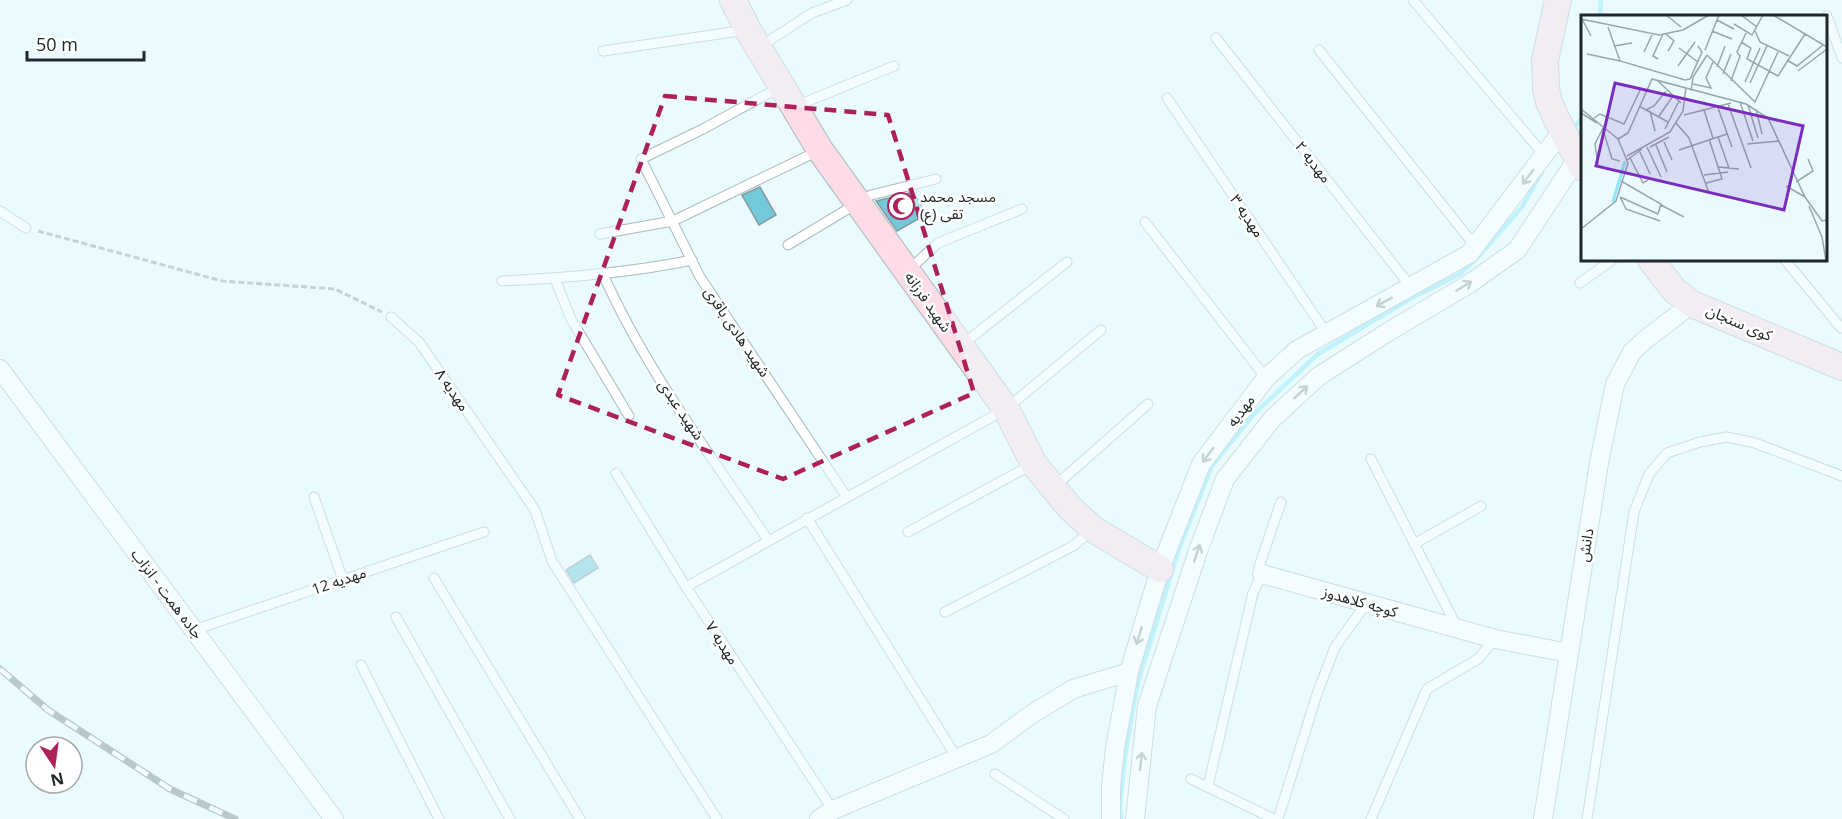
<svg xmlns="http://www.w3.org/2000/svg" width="1842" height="819" font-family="'Open Sans','Noto Sans Arabic',sans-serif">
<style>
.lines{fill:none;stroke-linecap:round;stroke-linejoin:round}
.stream{stroke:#90e6f7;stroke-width:4.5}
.building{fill:#73c8d9;stroke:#88999c;stroke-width:1.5}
.lane-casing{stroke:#a9babd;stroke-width:11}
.street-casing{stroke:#a9babd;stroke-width:20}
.secondary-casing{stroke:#a9babd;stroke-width:28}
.path{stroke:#93a0a3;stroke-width:3;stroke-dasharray:6 3;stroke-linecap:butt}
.lane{stroke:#fff;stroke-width:9}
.street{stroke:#fff;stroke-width:18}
.secondary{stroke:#fddce5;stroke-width:26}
.rail-casing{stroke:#7f8b8d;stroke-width:7}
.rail{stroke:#fff;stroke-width:4.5;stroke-dasharray:14;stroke-linecap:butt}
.oneway{stroke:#9b9e9e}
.marked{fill:none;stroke:#ae2059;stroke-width:4.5;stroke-dasharray:12 8;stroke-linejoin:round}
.labels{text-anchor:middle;stroke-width:5;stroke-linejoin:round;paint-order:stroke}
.street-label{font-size:15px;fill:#202728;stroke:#fff}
.poi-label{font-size:15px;fill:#202728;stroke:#fff;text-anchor:start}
.inset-river{fill:none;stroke:#90e6f7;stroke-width:3}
.inset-road{fill:none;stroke:#99a6a9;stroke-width:1.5}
.view{fill:#7b2cbf;fill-opacity:0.15;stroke:#7b2cbf;stroke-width:3}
.inset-edge{fill:none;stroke:#202728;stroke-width:3}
</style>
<rect width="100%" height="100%" fill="#e9fbff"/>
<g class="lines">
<g class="stream">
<path d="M1600,16L1601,0"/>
<path d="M1571,131L1582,118"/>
<path d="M1121,819L1120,806L1125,755L1138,682L1179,549L1212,466L1253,415L1318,354L1410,299L1460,274L1480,255L1522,207L1542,172"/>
</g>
</g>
<g class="building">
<path d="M760,187L776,215L759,225L742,195Z"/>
<path d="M913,192L927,214L897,231L876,201Z"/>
<path d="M590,555L598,568L574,583L566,570Z"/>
</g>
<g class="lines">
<defs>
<g id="lane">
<path d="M1413,0L1544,155"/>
<path d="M1827,16L1842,58"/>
<path d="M1216,38L1411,287"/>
<path d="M761,46L812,13L847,0"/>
<path d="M1319,50L1475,246"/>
<path d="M603,51L746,30"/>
<path d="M780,87L703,129L641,159L700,277L846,496"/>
<path d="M1167,98L1327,334"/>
<path d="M796,106L894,66"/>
<path d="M0,211L26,228"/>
<path d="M1145,222L1266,378"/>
<path d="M600,234L673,221L820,150"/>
<path d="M788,245L871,195L936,179"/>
<path d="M1785,260L1841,328"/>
<path d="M909,270L938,243L1022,209"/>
<path d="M603,274C645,369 710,454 768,540"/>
<path d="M555,279L571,319L629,416"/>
<path d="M502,281C566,278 630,273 692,260"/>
<path d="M1580,283L1612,260"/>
<path d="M391,317L419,342L535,510L552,561L717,819"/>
<path d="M963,344L1067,262"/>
<path d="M1371,459L1457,627"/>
<path d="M616,473L686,587L833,810"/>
<path d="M1055,486L1148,404"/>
<path d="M314,497L343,580"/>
<path d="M807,518L957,758"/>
<path d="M908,532L1033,464"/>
<path d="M1414,544L1481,506"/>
<path d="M434,578L580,819"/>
<path d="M686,587L1006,409L1101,330"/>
<path d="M945,612L1073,546L1091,531"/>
<path d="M396,617L510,819"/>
<path d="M194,630L484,532"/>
<path d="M361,665L439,819"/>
<path d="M995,774L1064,819"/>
<path d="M1191,779L1274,819"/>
<path d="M1208,786L1253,593L1262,574L1259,567L1281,502"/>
<path d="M1278,819L1317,694L1335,647L1366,604"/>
<path d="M1371,819L1427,689L1478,659L1495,639"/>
<path d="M1587,819L1634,512L1649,474L1667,453L1700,442L1727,437L1755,443L1842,476"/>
</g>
<g id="street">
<path d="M0,369L334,819"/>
<path d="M1262,574L1495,639L1569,653"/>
<path d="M819,819L833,810L991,744L1032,714L1073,689L1129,672"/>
<path d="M1111,819V786L1115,748L1129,672L1160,569L1201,464L1266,378L1297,350L1469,254L1563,130"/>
<path d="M1135,819L1147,706L1198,551L1225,479L1273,418L1319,376L1388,332L1469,284L1517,250L1577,159"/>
<path d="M1543,819L1599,463L1615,384L1632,352L1646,339L1692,304"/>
</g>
<g id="secondary">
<path d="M733,0L748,30L820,150L1006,409L1034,464L1070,508L1093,529L1160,569"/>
<path d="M1558,0L1545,60L1546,89L1549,102L1558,122L1582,167"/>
<path d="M1651,260L1674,290L1692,304L1842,367"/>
</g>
</defs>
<use href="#lane" class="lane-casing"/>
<use href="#street" class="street-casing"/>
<use href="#secondary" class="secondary-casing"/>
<path class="path" d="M38,231L222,281L335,289L382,312"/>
<use href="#lane" class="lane"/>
<use href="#street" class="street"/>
<use href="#secondary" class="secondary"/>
<defs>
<path id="rail" d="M0,669L48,710L170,789L235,819"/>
</defs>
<use href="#rail" class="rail-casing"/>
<use href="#rail" class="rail"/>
</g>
<defs><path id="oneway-shaft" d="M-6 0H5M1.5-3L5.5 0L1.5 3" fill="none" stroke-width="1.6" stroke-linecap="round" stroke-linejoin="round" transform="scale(1.5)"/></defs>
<g class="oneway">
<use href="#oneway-shaft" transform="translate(1528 177) rotate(127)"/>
<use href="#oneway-shaft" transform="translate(1464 286) rotate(-32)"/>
<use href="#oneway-shaft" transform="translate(1384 302) rotate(151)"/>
<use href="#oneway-shaft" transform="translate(1301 392) rotate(-43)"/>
<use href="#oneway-shaft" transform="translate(1208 455) rotate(127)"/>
<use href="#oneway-shaft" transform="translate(1197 553) rotate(-71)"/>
<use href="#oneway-shaft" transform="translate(1139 636) rotate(107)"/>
<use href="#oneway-shaft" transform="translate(1141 761) rotate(-84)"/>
</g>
<path d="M0 0H1842V819H0ZM665,96L888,115L974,393L783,479L558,395Z" fill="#e9fbff" fill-opacity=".55" fill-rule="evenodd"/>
<path class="marked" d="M665,96L888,115L974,393L783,479L558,395Z"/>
<defs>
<symbol id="mosque-ring" viewBox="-11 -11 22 22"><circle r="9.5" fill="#fff" stroke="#ae2059" stroke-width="1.5"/><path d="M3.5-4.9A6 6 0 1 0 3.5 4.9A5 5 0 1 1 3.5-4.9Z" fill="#ae2059"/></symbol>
</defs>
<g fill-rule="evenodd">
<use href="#mosque-ring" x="886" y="191" width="30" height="30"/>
</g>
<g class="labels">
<g class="street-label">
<text transform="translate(1313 162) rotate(52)" y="5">مهدیه ۲</text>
<text transform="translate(1247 216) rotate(56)" y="5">مهدیه ۳</text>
<text transform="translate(928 302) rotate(55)" y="5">شهید فرزانه</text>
<text transform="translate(1739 323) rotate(23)" y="5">کوی سنجان</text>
<text transform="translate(737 332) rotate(56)" y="5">شهید هادی باقری</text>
<text transform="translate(452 390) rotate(55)" y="5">مهدیه ۸</text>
<text transform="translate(681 410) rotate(56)" y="5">شهید عبدی</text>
<text transform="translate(1241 411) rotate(-53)" y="5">مهدیه</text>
<text transform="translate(1586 545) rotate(-81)" y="5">دانش</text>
<text transform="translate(339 581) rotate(-19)" y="5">مهدیه 12</text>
<text transform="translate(167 594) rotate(53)" y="5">جاده همت - انزاب</text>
<text transform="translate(1360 602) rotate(16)" y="5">کوچه کلاهدوز</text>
<text transform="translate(722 643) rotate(57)" y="5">مهدیه ۷</text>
</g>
<g class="poi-label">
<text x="920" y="202">مسجد محمد<tspan x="920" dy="17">تقی (ع)</tspan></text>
</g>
</g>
<g transform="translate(1581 15)">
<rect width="246" height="246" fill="#e9fbff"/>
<path class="inset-river" d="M32,187L44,146"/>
<path class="inset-road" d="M85,0L100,12M160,0L176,12M192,0L246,32M0,4L78,20L102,15L128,0M1,4L10,21M136,5L153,14M153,9L171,20L182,0M27,12L39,46L104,65L109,64L121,37L117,31M131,16L151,24M174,16L179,27L208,41M85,19L93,26L87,36M160,27L170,33L166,44L197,61L224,19M33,31L51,28M98,33L117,47M124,35L138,0M63,37L71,20M6,39L39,46M126,40L174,87L197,37M77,44L72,41L82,19M206,45L216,51L242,30M97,51L114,27M136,52L144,31M217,56L246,34M142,59L150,39M76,65L100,88M150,66L159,41L156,37L166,16M164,67L179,33M169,68L186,31M112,69L130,73L125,63L132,47M110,76L112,62L126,40M159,87L172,126M147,89L170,153M167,90L177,123M58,91L87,107M137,93L151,132M0,94L37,124L47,148L35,186L0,214M175,94L181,119M65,95L73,91L85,76M123,95L132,123M69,96L74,116M0,98L16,108M103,100L150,88M78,101L92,81M13,103L19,99L43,109L60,73M95,108L108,123L128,178M84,114L98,86M23,118L31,144L39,146M137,122L148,153M37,124L47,118L71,64L165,89L187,103L224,182L241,206L246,205M83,127L91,145M166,129L198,126M75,130L86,157M66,132L80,162M69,132L88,122M58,135L69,159M98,135L146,119M46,141L89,117L102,96L105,72M49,143L62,168L67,165M46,145L61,134M17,150L14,129L22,113M138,152L158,154M123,160L147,157M40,166L80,189L77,199M215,167L232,156L227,144M125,168L141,164L128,124M205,171L224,182M39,182L45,194L79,206M39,182L77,199M80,190L103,202M228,191L241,222L245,246"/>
<path class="view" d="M34,68L222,111L203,195L15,151Z"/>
<rect width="246" height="246" class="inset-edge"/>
</g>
<g transform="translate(54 765) rotate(167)"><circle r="28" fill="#ffffff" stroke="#a6a9a9" stroke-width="1.5"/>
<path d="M0-4.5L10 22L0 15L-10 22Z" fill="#ae2059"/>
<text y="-9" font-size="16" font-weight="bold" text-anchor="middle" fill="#202728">N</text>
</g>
<path d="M27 51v9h117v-9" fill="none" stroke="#202728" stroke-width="3"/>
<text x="36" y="51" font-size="18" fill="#202728" stroke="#ffffff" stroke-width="4.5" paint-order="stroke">50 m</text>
</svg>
